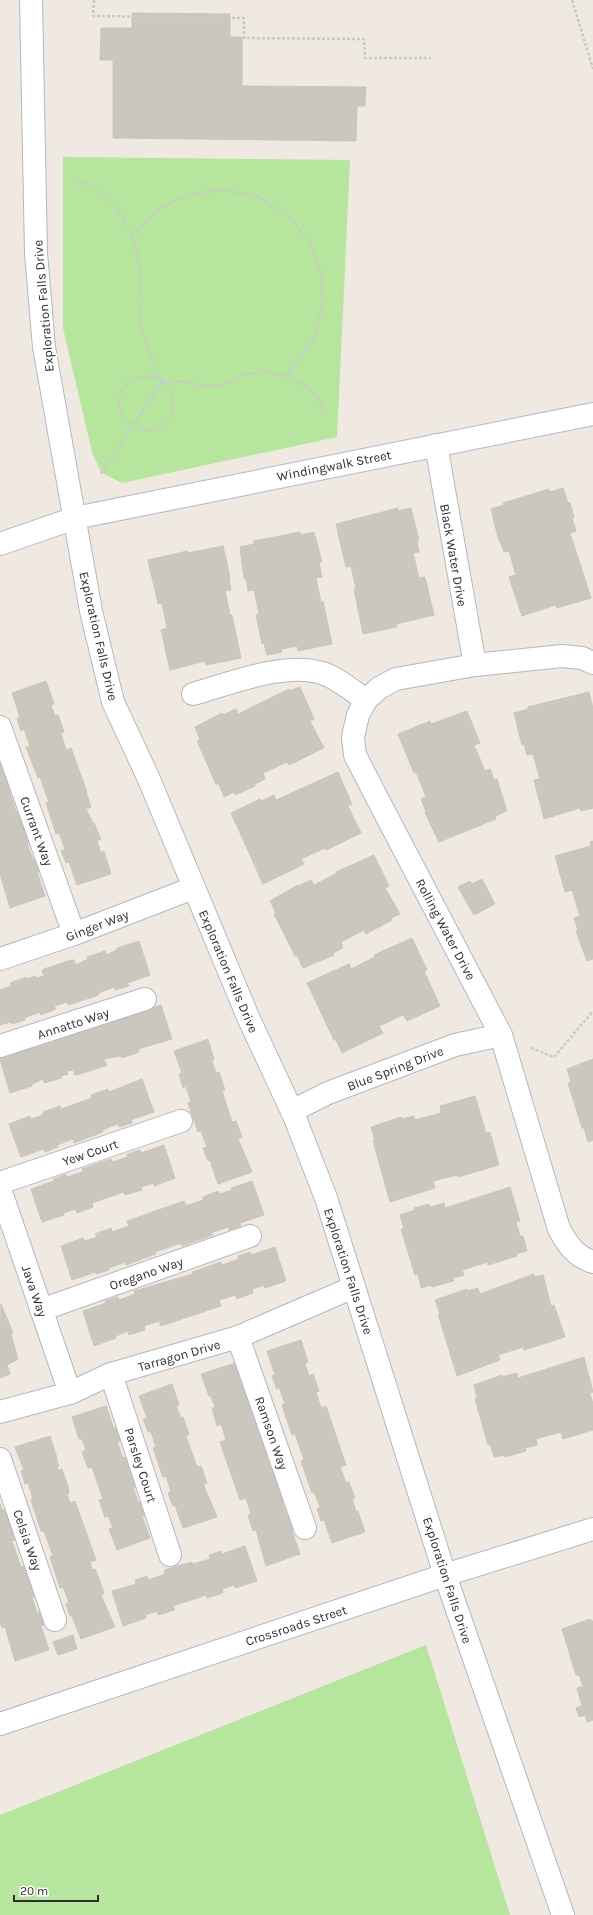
<svg xmlns="http://www.w3.org/2000/svg" width="593" height="1915" font-family="Karla,sans-serif">
<style>
.green{fill:#b6e59e}
.building{fill:#cbc7bf;stroke:#cbc5ba}
.lines{fill:none;stroke-linecap:round;stroke-linejoin:round}
.minor-casing{stroke:#b4b7c1;stroke-width:24}
.path{stroke:#c9c9c9;stroke-width:2.5;stroke-dasharray:3 2;stroke-linecap:butt}
.minor{stroke:#fff;stroke-width:22}
.labels{text-anchor:middle;stroke-width:4;stroke-linejoin:round;paint-order:stroke}
.street-label{font-size:13px;fill:#2e2e2e;stroke:#fff}
</style>
<rect width="100%" height="100%" fill="#efe9e1"/>
<g class="green">
<path d="M63,157L350,160L337,437L122,483L101,472L92,452L63,328Z"/>
<path d="M426,1645L510,1915H0V1815Z"/>
</g>
<g class="building">
<path d="M132,13L230,14V37H242V86L366,87L365,106H357L356,141L113,138V60H100L101,28H132Z"/>
<path d="M563,488L568,503L570,502L574,517L572,518L576,531L570,533L591,598L557,608L556,605L522,616L509,577L516,575L509,551L504,552L500,541H499L491,509L504,505L503,503L549,489L550,492Z"/>
<path d="M398,508V511L411,508L419,540L417,541L419,552L413,553L419,578L425,577L434,615L396,624L397,627L363,634L354,589H356L351,566L346,567L336,524Z"/>
<path d="M300,532V535L314,532L322,562H319L322,577L316,578L321,602L323,601L332,644L298,651L297,646L281,649L282,652L267,655L264,643L262,644L256,615L259,614L254,590L248,591L246,579H244L240,547L254,544V541Z"/>
<path d="M223,546L230,577H229L231,590L225,591L230,615H232L241,658L206,665L205,661L170,670L161,630L167,628L162,603L158,604L148,560L187,551L188,553Z"/>
<path d="M46,681L54,704L51,705L55,716L58,715L64,732L61,733L66,750L71,748L87,792H86L91,807L86,809L93,823H94L101,839L97,841L101,853L104,851L111,874L77,885L69,862L66,863L61,851L65,849L59,833L56,834L46,803L49,802L40,777L38,778L26,747L30,746L24,729L21,731L17,718L20,717L12,693Z"/>
<path d="M300,687L314,719L310,721L324,748L289,765L287,762L263,773L265,779L255,784V786L235,795L234,792L224,797L219,784H216L197,741L200,740L195,727L222,713L223,715L236,709L238,714L289,689V691Z"/>
<path d="M589,692L593,708V808L581,811L580,808L544,819L534,780L540,779L533,754L527,755L524,744L522,745L514,713L528,709V707Z"/>
<path d="M467,711L480,743L474,745L485,771L490,769L494,780L497,779L507,811L495,816L496,819L439,842L425,813L426,812L421,799L426,797L416,772L414,773L398,734L430,721L431,724Z"/>
<path d="M0,755L11,786L8,787L16,812L19,811L29,842L27,843L33,860L34,859L39,871L37,872L45,896L10,908L0,874Z"/>
<path d="M338,772L352,804L348,806L361,833L326,850L325,848L301,859L304,864L263,884L231,813L260,799L261,801L274,795L276,800Z"/>
<path d="M593,841V959L587,961L576,931L578,930L574,918L580,916L572,890L565,892L555,856L591,846L590,842Z"/>
<path d="M374,855L389,886L385,888L400,914L391,918L392,920L366,934L364,930L341,942L343,948L333,953L334,955L303,968L297,955L295,956L274,914L276,913L270,901L298,885V886L311,880L314,885L337,873L336,872Z"/>
<path d="M482,879L495,904L474,915L458,887L470,881L472,884Z"/>
<path d="M412,938L427,970L424,971L440,1006L407,1021L403,1015L379,1026L383,1033L342,1053L336,1040H334L307,983L349,964L351,969L375,957L374,955Z"/>
<path d="M139,941L150,975L127,983L129,986L115,990L114,987L98,993L99,995L68,1005L67,1002L54,1006L56,1009L41,1015L40,1012L24,1018L25,1020L12,1024L11,1022L0,1025V990L11,986L10,983L27,977V979L35,976L36,978L44,976L42,970L44,969L71,960H74L76,965L88,959L87,957L105,951L106,955L117,950V948Z"/>
<path d="M161,1005L172,1039L138,1049L139,1052L122,1058L121,1056L104,1059L107,1065L105,1066L77,1075H75L73,1070L67,1071L68,1074L61,1076L62,1078L44,1083L43,1079L32,1084V1086L10,1093L0,1059L21,1052V1049L33,1045L35,1048L51,1042L50,1039L64,1034L65,1037L78,1033L77,1030L108,1020L109,1022L125,1018L124,1014L138,1013Z"/>
<path d="M208,1039L214,1060L212,1061L216,1073L219,1072L225,1090L222,1091L232,1122L236,1121L242,1137L238,1139L252,1172L218,1184L210,1160L208,1161L203,1148L207,1147L201,1131L198,1132L188,1103L191,1102L186,1086L183,1088L179,1074L182,1073L174,1051Z"/>
<path d="M593,1059V1140L588,1142L584,1128H582L568,1083L571,1082L567,1069Z"/>
<path d="M142,1079L154,1112L131,1120L132,1123L119,1127L118,1124L102,1130L103,1132L74,1143L73,1139L57,1145L58,1147L45,1152L44,1149L21,1157L9,1124L30,1116L31,1119L43,1115V1112L60,1106L61,1109L92,1098L91,1095L108,1089L109,1092Z"/>
<path d="M475,1096L486,1133L490,1132L499,1165L458,1177L457,1175L433,1181L435,1188L390,1202L373,1141H375L371,1127L401,1117L402,1119L414,1116L415,1120L441,1113L440,1106Z"/>
<path d="M164,1145L175,1178L154,1186V1183L141,1187L142,1190L125,1195L124,1192L92,1203L93,1207L77,1213L75,1209L64,1213V1215L42,1222L31,1189L54,1181L53,1179L66,1174L67,1177L83,1172L82,1169L111,1159L112,1162L128,1157L127,1154L140,1150L141,1153Z"/>
<path d="M252,1181L264,1215L240,1223L241,1226L229,1230L228,1227L211,1233L213,1235L182,1246L181,1243L155,1252L156,1254L126,1265L125,1262L109,1268V1270L96,1274V1272L72,1280L61,1246L83,1238L85,1241L97,1237L95,1234L111,1228L112,1232L129,1226L127,1221L184,1201L186,1206L203,1200V1197L218,1191L220,1194L232,1190L231,1188Z"/>
<path d="M510,1187L520,1221L516,1222L520,1236H523L527,1251L516,1254L517,1256L488,1265V1262L462,1270L464,1275L453,1278L454,1281L432,1287L431,1285L421,1288L418,1274L415,1275L401,1229H404L400,1215L415,1210L414,1208L429,1204L430,1207L444,1203L445,1208Z"/>
<path d="M275,1247L286,1281L265,1288L264,1285L252,1289L253,1293L237,1299L235,1295L219,1300L221,1306L161,1326L159,1321L144,1326L145,1330L129,1335L128,1331L116,1336V1338L94,1346L83,1311L106,1303L105,1301L118,1297L119,1300L135,1294L134,1291L193,1274L192,1272L221,1262L222,1265L239,1259L238,1256L250,1252L251,1255Z"/>
<path d="M534,1274L535,1277L543,1275L551,1306L554,1305L565,1337L524,1350L523,1347L498,1355L500,1360L457,1376L438,1314H440L435,1300L467,1289V1291L478,1288L480,1294Z"/>
<path d="M1,1304L13,1333L11,1334L18,1359L7,1365L10,1374L0,1378Z"/>
<path d="M301,1340L308,1362L305,1364L309,1376L313,1374L319,1391L316,1392L321,1408L326,1406L346,1465L340,1467L346,1483L349,1482L355,1498L352,1499L356,1511H358L365,1532L332,1543L324,1520L321,1521L317,1509L320,1507L314,1492L312,1493L301,1461L304,1460L295,1434L292,1435L282,1405L285,1404L279,1387L277,1389L272,1376L275,1375L267,1351Z"/>
<path d="M584,1357L593,1392L590,1393L593,1404V1430L563,1439L561,1432L536,1439L537,1445L525,1448L526,1451L505,1457V1455L494,1457L490,1444L488,1445L475,1399L477,1398L474,1385L502,1375V1377L517,1373L518,1378Z"/>
<path d="M235,1363L243,1385L245,1384L250,1398L247,1399L253,1415L256,1414L266,1444L263,1445L272,1472L274,1471L285,1501L282,1502L288,1518H290L294,1530L292,1531L300,1554L266,1566L256,1530L253,1531L248,1515L251,1514L246,1498L240,1500L220,1442L226,1440L221,1424L217,1426L212,1408L215,1407L211,1396H209L201,1374Z"/>
<path d="M172,1384L179,1405L176,1406L181,1418L183,1417L189,1434L186,1436L197,1467L201,1466L207,1483L203,1484L217,1517L183,1528L175,1505L173,1506L168,1493L171,1492L166,1476L163,1477L153,1448L156,1447L151,1432H148L143,1419L147,1418L139,1396Z"/>
<path d="M106,1406L114,1429L116,1428L120,1441L117,1442L123,1458L126,1457L136,1486L133,1487L138,1502H141L146,1515L142,1516L150,1538L117,1550L109,1529L113,1528L108,1516L105,1517L99,1500L103,1499L92,1467L88,1468L82,1452L86,1450L82,1439H79L72,1417Z"/>
<path d="M50,1436L57,1458H56L59,1466L57,1467L58,1470L62,1469L68,1486L69,1493L67,1494L70,1503L75,1501L96,1560L90,1562L92,1570L95,1569L98,1576L104,1593L101,1595L115,1627L81,1639L72,1616H70L66,1604L69,1603L63,1587L60,1588L50,1557L53,1556L44,1531H41L31,1500L33,1499L28,1483L25,1484L21,1471L24,1470L15,1447Z"/>
<path d="M0,1504L2,1510L5,1509L15,1540L12,1541L21,1567L24,1566L34,1597H32L37,1613L40,1612L44,1625L41,1626L49,1650L15,1661L5,1627L2,1628L0,1622Z"/>
<path d="M245,1546L257,1581L235,1588L234,1585L222,1589L223,1593L207,1598L206,1595L173,1606L175,1610L158,1615L157,1611L145,1615L146,1618L123,1626L112,1591L136,1584L135,1580L147,1576L148,1580L165,1574L164,1570L192,1562L193,1564L210,1559L209,1555L221,1551L222,1554Z"/>
<path d="M590,1619L591,1621H593V1720L587,1722L585,1715L579,1717L576,1708L582,1706L577,1688L583,1686L579,1675H576L562,1629Z"/>
<path d="M73,1635L77,1649L58,1655L53,1642Z"/>
</g>
<g class="lines">
<defs>
<g id="minor">
<path d="M31,0L36,253L44,347L91,611L113,702L148,777L248,1017L295,1118L326,1198L445,1575L563,1915"/>
<path d="M436,445L475,665"/>
<path d="M0,544L75,518L593,414"/>
<path d="M593,663L582,658L562,656L475,665L396,679L379,688L366,700L358,715L353,737L355,755L376,796L501,1035L559,1229C567,1244 576,1257 593,1262"/>
<path d="M193,694C229,684 285,661 322,673C338,678 352,691 366,700"/>
<path d="M0,727L74,934"/>
<path d="M0,959L74,934L193,888"/>
<path d="M0,1046L145,999"/>
<path d="M292,1111L328,1093L455,1045L501,1035"/>
<path d="M0,1183L181,1121"/>
<path d="M0,1189L70,1393"/>
<path d="M41,1310L250,1236"/>
<path d="M238,1337L305,1528"/>
<path d="M111,1374L170,1555"/>
<path d="M0,1412L70,1393L111,1374L238,1337L354,1287"/>
<path d="M0,1459L55,1620"/>
<path d="M0,1724L445,1575L593,1529"/>
</g>
</defs>
<use href="#minor" class="minor-casing"/>
<g class="path">
<path d="M94,0L93,16L244,18V38L364,39L365,58H431"/>
<path d="M572,0L593,69"/>
<path d="M72,180C77,182 84,183 89,185C116,197 134,233 138,260C141,280 137,302 140,321C144,343 153,362 162,381L185,382L205,386L224,385L245,374L267,372L287,376L305,386L319,400L328,419"/>
<path d="M132,237L160,208L191,194L224,190L258,197L287,215L309,240L321,272L323,306L313,339L287,376"/>
<circle cx="146" cy="403" r="27"/>
<path d="M101,474L162,381"/>
<path d="M531,1048L554,1057L593,1011"/>
</g>
<use href="#minor" class="minor"/>
</g>
<g class="labels">
<g class="street-label">
<text transform="translate(43 306) rotate(-95)" y="5">Exploration Falls Drive</text>
<text transform="translate(334 465) rotate(-11)" y="5">Windingwalk Street</text>
<text transform="translate(454 555) rotate(80)" y="5">Black Water Drive</text>
<text transform="translate(99 636) rotate(77)" y="5">Exploration Falls Drive</text>
<text transform="translate(37 831) rotate(70)" y="5">Currant Way</text>
<text transform="translate(97 925) rotate(-21)" y="5">Ginger Way</text>
<text transform="translate(446 929) rotate(62)" y="5">Rolling Water Drive</text>
<text transform="translate(229 971) rotate(67)" y="5">Exploration Falls Drive</text>
<text transform="translate(73 1023) rotate(-18)" y="5">Annatto Way</text>
<text transform="translate(395 1068) rotate(-21)" y="5">Blue Spring Drive</text>
<text transform="translate(90 1152) rotate(-19)" y="5">Yew Court</text>
<text transform="translate(349 1271) rotate(72)" y="5">Exploration Falls Drive</text>
<text transform="translate(146 1273) rotate(-19)" y="5">Oregano Way</text>
<text transform="translate(35 1291) rotate(71)" y="5">Java Way</text>
<text transform="translate(179 1355) rotate(-16)" y="5">Tarragon Drive</text>
<text transform="translate(272 1433) rotate(71)" y="5">Ramson Way</text>
<text transform="translate(141 1465) rotate(72)" y="5">Parsley Court</text>
<text transform="translate(28 1540) rotate(71)" y="5">Celsia Way</text>
<text transform="translate(448 1580) rotate(72)" y="5">Exploration Falls Drive</text>
<text transform="translate(296 1625) rotate(-18)" y="5">Crossroads Street</text>
</g>
</g>
<path d="M14 1895v6h84v-6" fill="none" stroke="#2e2e2e" stroke-width="2"/>
<text x="20" y="1895" font-size="12" fill="#2e2e2e" stroke="#ffffff" stroke-width="3" paint-order="stroke">20 m</text>
</svg>
